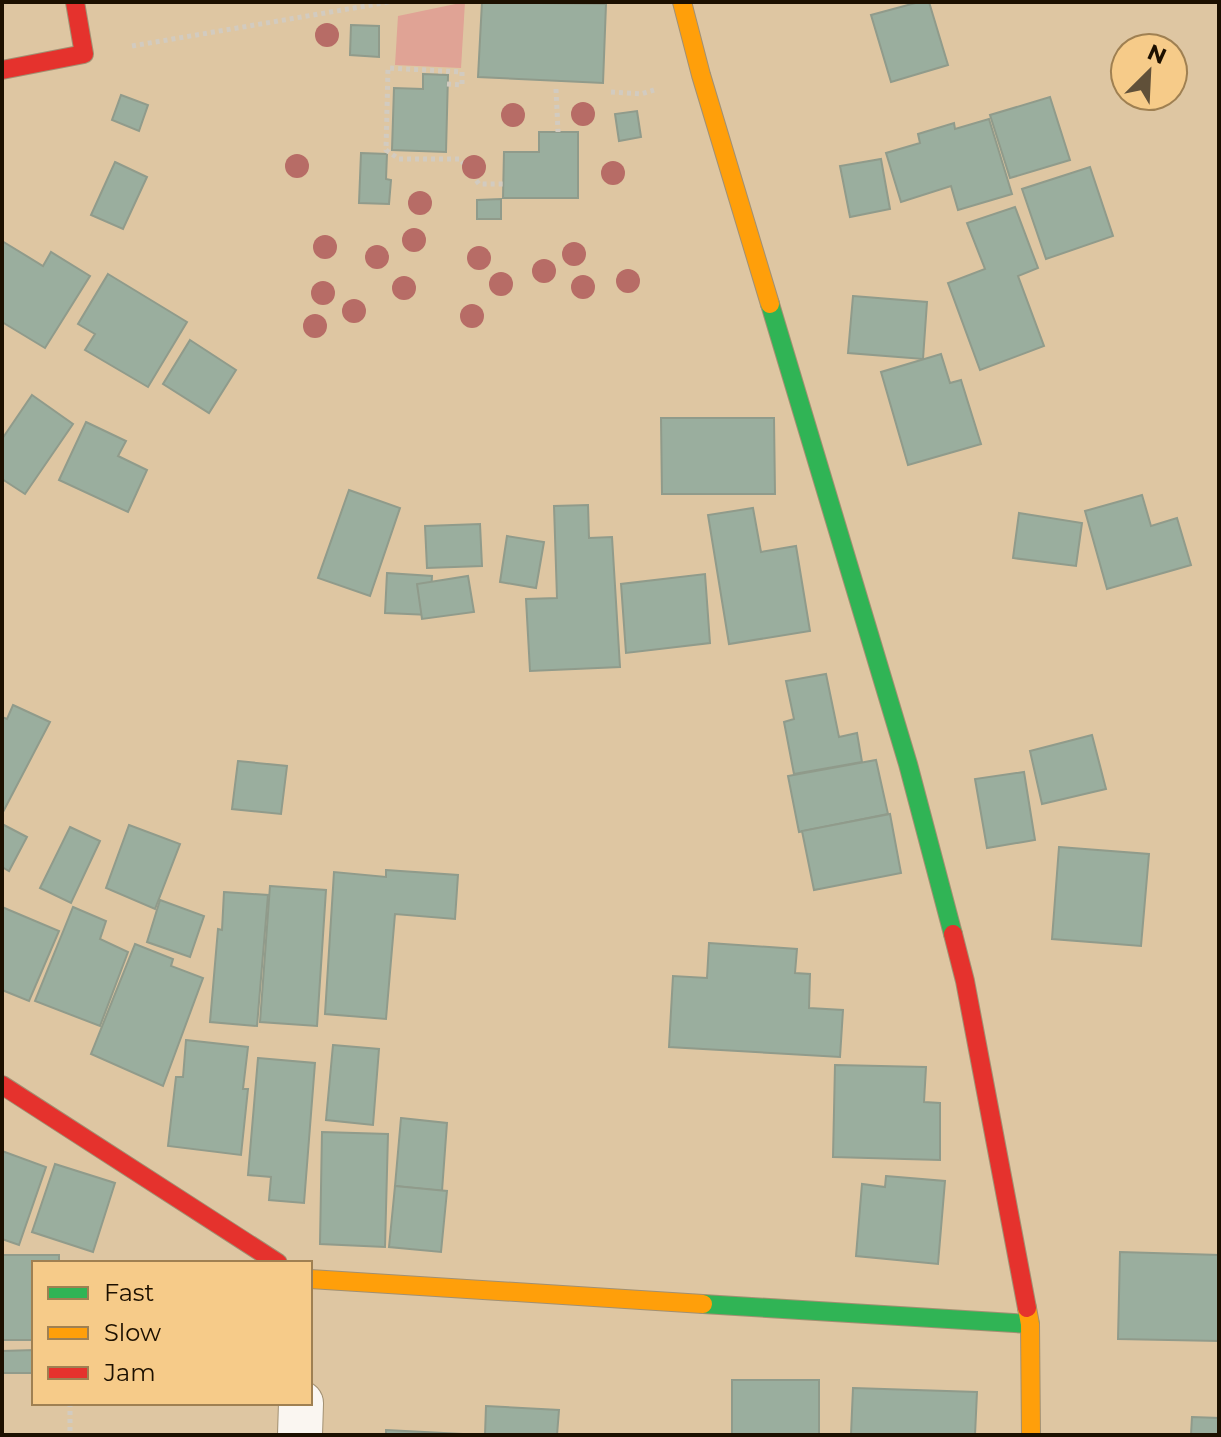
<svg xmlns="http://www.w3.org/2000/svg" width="1221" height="1437" font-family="Montserrat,sans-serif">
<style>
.green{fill:#e0a395}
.building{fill:#9aae9e;stroke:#909b8b;stroke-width:2}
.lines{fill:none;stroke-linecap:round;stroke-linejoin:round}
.street-casing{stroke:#a29072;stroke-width:46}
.fast-casing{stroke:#a29072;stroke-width:20}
.slow-casing{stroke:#a29072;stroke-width:20}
.jam-casing{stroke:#a29072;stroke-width:20}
.path{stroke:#d2cbc0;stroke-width:5;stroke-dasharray:4 4;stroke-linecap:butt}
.street{stroke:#faf6f1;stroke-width:44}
.fast{stroke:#30b455;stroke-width:18}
.slow{stroke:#ff9f0a;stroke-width:18}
.jam{stroke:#e5322d;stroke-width:18}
.tree{fill:#b76c66}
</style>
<rect width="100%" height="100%" fill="#dec6a2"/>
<path class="green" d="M465,2L461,68L395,65L398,16Z"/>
<g class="building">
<path d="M482,2L606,4L603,83L478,77Z"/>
<path d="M919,2H929L948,65L891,82L871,15Z"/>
<path d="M351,25L379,26V57L350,55Z"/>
<path d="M423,74L448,75L446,152L392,150L394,88L423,89Z"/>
<path d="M121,95L148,105L139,131L112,120Z"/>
<path d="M1050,97L1070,160L1010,178L990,115Z"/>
<path d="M637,111L641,137L619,141L615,114Z"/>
<path d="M989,119L1012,194L958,210L951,186L901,202L886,153L920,143L918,134L954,123L955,129Z"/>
<path d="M539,132H578V198H503L504,152H539Z"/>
<path d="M361,153L387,154L386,179L391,180L389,204L359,203Z"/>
<path d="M881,159L890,209L850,217L840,166Z"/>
<path d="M115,162L147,177L123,229L91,215Z"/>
<path d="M1090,167L1113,236L1046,259L1022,189Z"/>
<path d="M501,199V219H477V200Z"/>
<path d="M1015,207L1038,268L1018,276L1044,346L980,370L948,283L985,269L967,223Z"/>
<path d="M2,241L43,266L51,252L90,276L45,348L2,322Z"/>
<path d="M108,274L187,322L148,387L85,350L95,334L78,324Z"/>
<path d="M853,296L927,302L923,359L848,353Z"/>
<path d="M190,340L236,370L209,413L163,384Z"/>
<path d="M941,354L950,383L961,380L981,444L908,465L881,372Z"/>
<path d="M32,395L73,424L25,494L2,479V439Z"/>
<path d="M661,418H774L775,494H662Z"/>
<path d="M86,422L126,441L118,456L147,470L128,512L59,480Z"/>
<path d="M349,490L400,508L370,596L318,578Z"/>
<path d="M1142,495L1151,526L1177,518L1191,565L1107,589L1085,511Z"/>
<path d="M588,505L589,538L612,537L620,667L530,671L526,599L557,598L554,506Z"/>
<path d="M753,508L761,552L796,546L810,631L729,644L708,515Z"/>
<path d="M1019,513L1082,523L1076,566L1013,558Z"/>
<path d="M480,524L482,566L427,568L425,526Z"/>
<path d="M507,536L544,542L536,588L500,582Z"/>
<path d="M387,573L432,576L430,615L385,613Z"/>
<path d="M705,574L710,643L626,653L621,584Z"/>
<path d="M468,576L474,612L422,619L417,584Z"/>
<path d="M826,674L839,737L857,733L862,762L794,774L784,722L794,719L786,681Z"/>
<path d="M13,705L50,722L3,812L2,717L7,719Z"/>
<path d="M1092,735L1106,789L1042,804L1030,751Z"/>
<path d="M876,760L888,814L799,832L788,776Z"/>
<path d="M238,761L287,766L281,814L232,809Z"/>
<path d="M1024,772L1035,840L987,848L975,779Z"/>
<path d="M890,814L901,873L814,890L802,831Z"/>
<path d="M2,824L27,837L9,871L2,867Z"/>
<path d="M129,825L180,844L155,909L106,888Z"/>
<path d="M70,827L100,841L71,903L40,888Z"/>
<path d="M1059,847L1149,854L1141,946L1052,939Z"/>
<path d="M386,870L458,875L455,919L395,914L386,1019L325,1014L334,872L386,877Z"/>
<path d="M270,886L326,890L317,1026L260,1022Z"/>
<path d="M224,892L268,895L257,1026L210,1022L218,929L222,930Z"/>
<path d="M160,900L204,916L190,957L147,942Z"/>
<path d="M2,907L59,931L29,1001L2,990Z"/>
<path d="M73,907L106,921L100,939L128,952L100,1026L35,1001Z"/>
<path d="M709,943L797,949L795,973L810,974L809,1008L843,1010L840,1057L669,1047L673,976L707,978Z"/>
<path d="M135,944L173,959L171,966L203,978L163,1086L91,1054Z"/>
<path d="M186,1040L248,1047L243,1089H248L241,1155L168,1146L176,1077H183Z"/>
<path d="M333,1045L379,1049L373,1125L326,1120Z"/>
<path d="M258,1058L315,1063L304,1203L269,1200L271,1177L248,1175Z"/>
<path d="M835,1065L926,1067L924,1102L940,1103V1160L833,1157Z"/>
<path d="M401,1118L447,1123L442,1191L395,1186Z"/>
<path d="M322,1132L388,1134L385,1247L320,1244Z"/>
<path d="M2,1151L46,1167L19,1245L2,1239Z"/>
<path d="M55,1164L115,1183L93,1252L32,1232Z"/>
<path d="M886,1176L945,1181L938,1264L856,1256L862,1184L885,1187Z"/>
<path d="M395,1186L447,1191L441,1252L389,1247Z"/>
<path d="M1120,1252L1219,1255V1341L1118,1339Z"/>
<path d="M2,1255H59V1263H34V1340H2Z"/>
<rect x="100" y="1261" width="101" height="2"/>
<path d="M34,1350V1373H2V1351Z"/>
<rect x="732" y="1380" width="87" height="55"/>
<path d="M853,1388L977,1392L975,1435H851Z"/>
<path d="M486,1406L559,1410L557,1435H485Z"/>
<path d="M1192,1417L1219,1418V1435H1191Z"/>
<path d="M386,1430L482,1435H386Z"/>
</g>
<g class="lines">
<defs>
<path id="street" d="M300,1435L301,1403"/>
<g id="fast">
<path d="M770,304L908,764L953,934"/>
<path d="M703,1304L1030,1324"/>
</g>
<g id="slow">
<path d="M682,2L701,75L770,304"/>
<path d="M310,1279L703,1304"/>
<path d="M1027,1308L1030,1324L1031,1435"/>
</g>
<g id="jam">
<path d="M2,70L84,54L75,2"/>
<path d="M953,934L965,981L1027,1308"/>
<path d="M2,1085L278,1263"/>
</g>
</defs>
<use href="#street" class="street-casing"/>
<use href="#fast" class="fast-casing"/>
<use href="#slow" class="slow-casing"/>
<use href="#jam" class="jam-casing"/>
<g class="path">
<path d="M132,46L389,2"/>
<path d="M447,84L462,85V72L388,68L386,150L399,159H460L479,184H504"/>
<path d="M556,89L558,132"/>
<path d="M611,92L641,94L654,90"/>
<path d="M70,1403V1435"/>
</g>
<use href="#street" class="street"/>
<use href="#fast" class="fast"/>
<use href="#slow" class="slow"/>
<use href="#jam" class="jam"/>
</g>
<g class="tree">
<circle cx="327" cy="35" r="12"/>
<circle cx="583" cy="114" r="12"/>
<circle cx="513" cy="115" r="12"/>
<circle cx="297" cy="166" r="12"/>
<circle cx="474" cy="167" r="12"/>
<circle cx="613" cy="173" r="12"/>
<circle cx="420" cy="203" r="12"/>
<circle cx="414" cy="240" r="12"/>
<circle cx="325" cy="247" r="12"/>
<circle cx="574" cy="254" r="12"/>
<circle cx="377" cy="257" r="12"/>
<circle cx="479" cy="258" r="12"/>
<circle cx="544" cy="271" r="12"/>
<circle cx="628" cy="281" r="12"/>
<circle cx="501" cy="284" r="12"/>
<circle cx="583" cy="287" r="12"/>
<circle cx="404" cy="288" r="12"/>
<circle cx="323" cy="293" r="12"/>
<circle cx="354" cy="311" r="12"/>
<circle cx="472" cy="316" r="12"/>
<circle cx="315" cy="326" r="12"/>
</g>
<rect width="1221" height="1437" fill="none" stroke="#1c1000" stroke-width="8"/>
<rect x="32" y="1261" width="280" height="144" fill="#f6cb89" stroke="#9f8052" stroke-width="2"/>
<rect x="48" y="1287" width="40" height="12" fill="#30b455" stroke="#9f8052" stroke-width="2"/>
<text x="104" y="1301" font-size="24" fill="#1c1000">Fast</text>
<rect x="48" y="1327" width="40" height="12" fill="#ff9f0a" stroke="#9f8052" stroke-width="2"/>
<text x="104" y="1341" font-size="24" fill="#1c1000">Slow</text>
<rect x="48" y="1367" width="40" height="12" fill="#e5322d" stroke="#9f8052" stroke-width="2"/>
<text x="104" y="1381" font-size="24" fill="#1c1000">Jam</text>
<g transform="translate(1149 72) rotate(24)"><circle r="38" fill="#f6cb89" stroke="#9f8052" stroke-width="2"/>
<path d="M0-6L14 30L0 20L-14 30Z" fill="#605039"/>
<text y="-12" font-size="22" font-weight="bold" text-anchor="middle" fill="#1c1000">N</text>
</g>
</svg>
